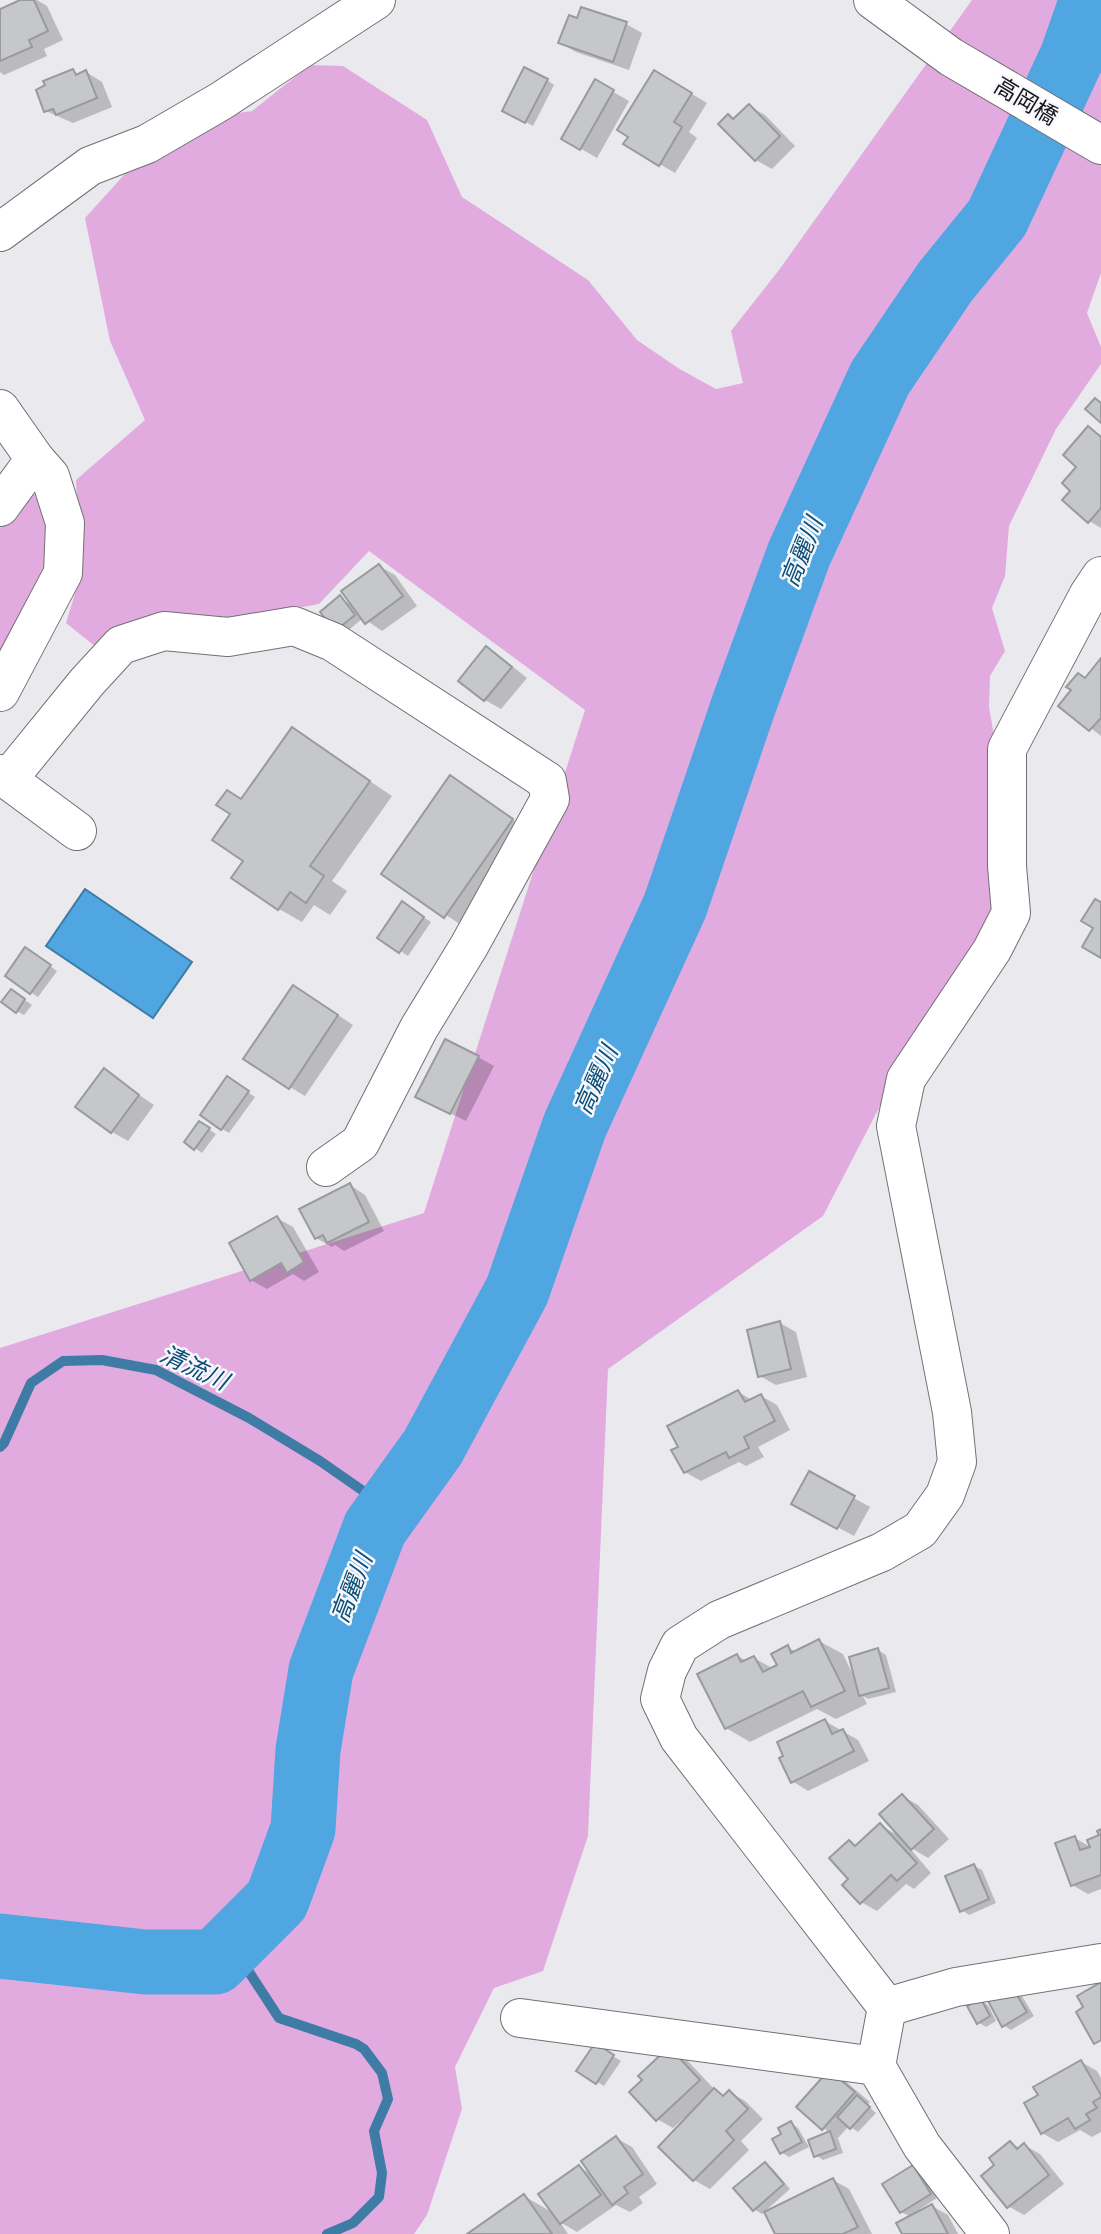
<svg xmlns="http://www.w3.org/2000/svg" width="1101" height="2234" font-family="Ubuntu,'Noto Sans JP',sans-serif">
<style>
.green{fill:#e2abdf}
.water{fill:#4fa6e1;stroke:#3e7ba5;stroke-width:2}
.shadow{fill:#0003}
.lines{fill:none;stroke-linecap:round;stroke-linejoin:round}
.stream{stroke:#3e7ba5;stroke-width:10}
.river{stroke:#4fa6e1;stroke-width:65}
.building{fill:#c5c7cb;stroke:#989a9e;stroke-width:2}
.minor-casing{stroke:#717174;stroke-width:40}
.minor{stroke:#fff;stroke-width:38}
.labels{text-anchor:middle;stroke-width:5;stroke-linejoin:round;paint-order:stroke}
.street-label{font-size:23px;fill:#18181a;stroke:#f7f7fc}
.water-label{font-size:24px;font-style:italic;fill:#0a4e75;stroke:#f7f7fc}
</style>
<rect width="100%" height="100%" fill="#eaeaee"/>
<g class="green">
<path d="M972,0H1101V273L1087,313L1101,347V364L1056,429L1009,526L1005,576L992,608L1005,651L990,676L989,707L996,747L1007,907L896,1075L823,1216L608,1369L588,1836L543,1971L494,1988L455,2067L462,2109L427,2215L414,2234H0V1348L424,1213L585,710L369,551L319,604L243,618L152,615L101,651L66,623L81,574L76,480L145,420L110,341L85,218L172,122L252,111L310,65L343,66L427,120L462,197L588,280L637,340L678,368L716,389L743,383L731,331L779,270Z"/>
<path d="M33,491L51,532L45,578L0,650V528L24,498Z"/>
</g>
<path class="water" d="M85,889L192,962L153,1018L46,946Z"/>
<g class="shadow">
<path d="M24,0H37L47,6L63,40L44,49L47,56L4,75L0,72V11Z"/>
<path d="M582,9L626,24L642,33L629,70L576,52L560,43L578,20Z"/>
<path d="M72,71L80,75L86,72L102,82L112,107L73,123L46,111Z"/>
<path d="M655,72L707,103L689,132L697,138L675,173L625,144Z"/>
<path d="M547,80L554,85L533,126L504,110Z"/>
<path d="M596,82L629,101L597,158L564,139Z"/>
<path d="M749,106L765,115L795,146L772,169L756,160L734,120Z"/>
<path d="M1089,428L1101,435V528L1089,521L1072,491Z"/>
<path d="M379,566L395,575L417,606L382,631L363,618L344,634L337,629L340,598L354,606Z"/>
<path d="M487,649L502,658L527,678L501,709L485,700L461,680Z"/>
<path d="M1101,661V736L1061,705Z"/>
<path d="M292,729L392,796L332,881L347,891L330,915L314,905L302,922L279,909L245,860Z"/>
<path d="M451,777L472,789V792L520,825L469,930L383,874Z"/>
<path d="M410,908L431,922L408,956L379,937Z"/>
<path d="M33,954L57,971L38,997L7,976Z"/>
<path d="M19,996L32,1005L24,1015L16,1011Z"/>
<path d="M309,996L353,1025L305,1096L290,1087Z"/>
<path d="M478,1057L494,1066L466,1121L433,1105Z"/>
<path d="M104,1071L154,1105L128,1141L112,1132Z"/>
<path d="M235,1083L255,1097L229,1133L222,1129Z"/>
<path d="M207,1128L216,1134L202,1153L195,1148Z"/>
<path d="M350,1185L365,1195L384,1231L344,1251L335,1245L332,1247L316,1238Z"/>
<path d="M277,1218L293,1227L319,1272L304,1281L293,1274L267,1289L251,1280Z"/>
<path d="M780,1323L796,1332L807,1377L776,1385L760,1376Z"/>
<path d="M738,1392L752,1400L761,1396L777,1405L790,1430L758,1447L764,1457L746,1466L739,1462L701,1481L685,1472Z"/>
<path d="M809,1473L870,1507L854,1536L809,1512Z"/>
<path d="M819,1641L843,1654L855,1679L878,1650L886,1655L896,1692L868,1699L863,1696L867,1704L836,1719L817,1709L750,1742L726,1728L737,1656L747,1661L754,1658L774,1669L779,1666L788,1647L796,1652Z"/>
<path d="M825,1721L858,1740L869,1761L808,1791L792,1781Z"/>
<path d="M902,1796L918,1805L949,1839L928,1858L908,1846L931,1873L914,1889L906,1884L877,1911L861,1902L851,1879L849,1842L857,1846L880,1825L901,1837Z"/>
<path d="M1101,1831V1889L1088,1894L1072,1885L1075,1838L1092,1848L1101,1836Z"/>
<path d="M974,1866L982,1870L996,1903L969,1915L962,1910Z"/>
<path d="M1019,1991L1034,2016L1011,2030L1003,2025Z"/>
<path d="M981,2001L988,2005L996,2021L986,2027L978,2022Z"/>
<path d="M595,2045L621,2061L604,2086L578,2070Z"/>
<path d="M669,2049L685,2058L716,2091L725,2097L729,2092L745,2101L763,2119L741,2141L749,2150L710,2189L694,2180L660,2147L686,2120L684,2118L673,2128L657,2119L645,2080Z"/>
<path d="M1081,2062L1097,2071L1101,2078V2132L1092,2137L1080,2130L1058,2142L1042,2133L1026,2104L1040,2096Z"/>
<path d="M829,2072L845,2081L870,2102L867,2105L876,2113L858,2132L849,2126L838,2138L843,2153L823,2160L816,2155L810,2141L831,2133L823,2128Z"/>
<path d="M791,2123L798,2128L809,2147L789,2157L781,2152L783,2135Z"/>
<path d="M616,2138L632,2147L657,2184L639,2197L643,2203L630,2212L616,2205L577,2232L560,2222L568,2234H470L524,2196L555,2214L579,2167L593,2175Z"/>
<path d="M1011,2143L1020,2148L1024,2145L1040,2154L1064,2184L1024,2215L1008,2206L997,2165Z"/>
<path d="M765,2164L772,2168L790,2189L762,2214L754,2209Z"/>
<path d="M913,2167L921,2171L937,2198L920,2209L921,2212L932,2206L948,2215L958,2234H903L911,2217L901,2212Z"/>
<path d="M833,2180L849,2189L872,2234H777Z"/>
</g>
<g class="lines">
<g class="stream">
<path d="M0,1447L4,1443L31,1383L63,1361L102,1360L156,1370L249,1418L320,1461L389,1509"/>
<path d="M232,1946L279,2018L356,2044L364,2049L382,2073L388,2099L374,2131L382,2173L379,2197L353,2223L327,2234"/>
</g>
<path class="river" d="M0,1946L145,1962H215L277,1900L303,1829L308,1750L321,1670L375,1528L433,1447L517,1291L575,1125L675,906L744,704L799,554L880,378L945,282L997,218L1072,57L1092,0"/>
</g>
<g class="building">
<path d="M20,0H34L48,31L29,40L32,47L0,61V9Z"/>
<path d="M581,7L627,22L613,62L558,43L569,15L577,18Z"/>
<path d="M524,67L548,79L525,123L502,111Z"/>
<path d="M73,69L76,75L86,70L97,98L56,115L53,109L44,112L36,90L45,85L43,81Z"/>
<path d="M654,70L692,93L674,122L682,127L659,166L623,144L628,137L617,130Z"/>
<path d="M595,79L614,90L580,150L561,139Z"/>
<path d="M749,104L780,136L755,161L718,124L728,114L733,119Z"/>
<path d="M1095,398L1101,403V423L1085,409Z"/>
<path d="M1088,426L1101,437V508L1088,523L1062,500L1070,491L1062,483L1076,467L1063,455Z"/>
<path d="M379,564L403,596L365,624L341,591Z"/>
<path d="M340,595L355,615L335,631L320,612Z"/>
<path d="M486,646L512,667L484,701L458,681Z"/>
<path d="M1101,658V718L1089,731L1058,706L1071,690L1066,687L1078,673L1085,678Z"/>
<path d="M292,727L370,781L310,866L324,876L306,903L290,892L278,910L231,878L243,861L212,840L230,814L216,805L227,790L241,799Z"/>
<path d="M450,775L513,819L444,918L381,874Z"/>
<path d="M1095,899L1101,902V958L1082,947L1093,928L1081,921Z"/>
<path d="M402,901L424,917L399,953L377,938Z"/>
<path d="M25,947L51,965L30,994L5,976Z"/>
<path d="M293,985L338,1015L289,1089L243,1059Z"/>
<path d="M11,989L25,999L16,1013L1,1002Z"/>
<path d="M445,1039L479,1056L450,1114L415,1097Z"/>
<path d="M104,1068L139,1095L111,1133L75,1107Z"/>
<path d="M227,1076L249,1091L221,1130L200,1115Z"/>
<path d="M199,1121L210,1128L194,1150L184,1142Z"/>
<path d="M350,1183L369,1222L327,1243L323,1235L315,1239L299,1209Z"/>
<path d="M277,1216L304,1262L287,1273L281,1263L250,1281L229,1243Z"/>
<path d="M780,1321L791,1369L758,1377L747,1330Z"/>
<path d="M738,1390L745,1402L761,1394L775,1421L744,1437L749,1448L729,1458L726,1452L684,1473L671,1450L678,1447L667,1426Z"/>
<path d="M809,1471L855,1496L837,1529L791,1504Z"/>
<path d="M819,1639L845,1691L811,1707L803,1691L725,1729L697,1674L737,1654L741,1662L754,1656L763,1672L777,1665L771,1654L788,1645L791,1653Z"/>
<path d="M878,1648L889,1688L859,1696L849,1657Z"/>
<path d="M825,1719L832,1734L843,1729L854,1751L791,1783L779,1758L783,1756L777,1742Z"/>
<path d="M902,1794L934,1829L911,1850L879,1814Z"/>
<path d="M880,1823L917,1863L897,1881L891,1875L860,1904L842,1885L848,1879L829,1858L849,1840L855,1846Z"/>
<path d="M1101,1829V1875L1071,1886L1055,1843L1075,1836L1080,1850L1090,1847L1087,1840L1099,1835L1097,1831Z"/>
<path d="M974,1864L989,1899L960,1912L945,1876Z"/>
<path d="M1101,1982V2040L1094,2044L1076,2012L1083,2007L1077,1996Z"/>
<path d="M1011,1985L1027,2012L1002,2027L987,1999Z"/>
<path d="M981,1999L990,2016L977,2024L967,2006Z"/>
<path d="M595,2043L614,2055L596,2084L576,2071Z"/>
<path d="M669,2047L700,2080L656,2121L629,2092L642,2080L638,2076Z"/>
<path d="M1081,2060L1101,2095V2097L1093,2102L1097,2108L1086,2114L1090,2120L1075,2129L1068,2118L1041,2134L1024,2103L1038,2095L1033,2087Z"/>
<path d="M829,2070L855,2092L822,2130L796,2107Z"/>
<path d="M714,2088L723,2096L729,2090L748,2109L726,2131L734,2140L693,2181L658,2147Z"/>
<path d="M857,2095L870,2107L850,2129L837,2117Z"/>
<path d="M791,2121L802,2142L780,2154L772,2139L781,2134L778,2128Z"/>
<path d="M830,2131L836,2149L814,2157L808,2140Z"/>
<path d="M616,2136L643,2174L624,2187L628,2193L612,2205L581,2161Z"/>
<path d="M1010,2141L1017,2149L1024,2143L1049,2175L1007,2208L981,2176L994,2165L989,2158Z"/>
<path d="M765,2162L784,2184L753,2211L733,2188Z"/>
<path d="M579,2165L601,2195L560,2224L538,2194Z"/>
<path d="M913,2165L931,2194L900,2213L882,2184Z"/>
<path d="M833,2178L858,2227L843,2234H775L764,2212Z"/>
<path d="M524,2194L552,2234H467Z"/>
<path d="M932,2204L948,2234H902L896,2223Z"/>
</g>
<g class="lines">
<defs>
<g id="minor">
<path d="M873,0L951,57L1101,145"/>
<path d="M0,232L90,166L147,144L221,101L376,0"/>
<path d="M0,409L35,459L50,476L65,523L63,573L0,692"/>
<path d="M0,507L35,459"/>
<path d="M0,774L77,831"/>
<path d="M8,779L87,682L121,645L164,631L228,637L294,626L333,642L547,781L550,799L469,946L419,1028L360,1143L326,1167"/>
<path d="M887,2007L956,1987L1101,1963"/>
<path d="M520,2018L876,2066"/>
<path d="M990,2234L922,2146L876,2066L887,2007L679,1738L660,1699L667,1671L680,1645L719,1620L882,1552L920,1530L945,1495L957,1462L952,1412L896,1126L906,1079L992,950L1011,913L1007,866V749L1089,594L1101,576"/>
</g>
</defs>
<use href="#minor" class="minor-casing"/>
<use href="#minor" class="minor"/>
</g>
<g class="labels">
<g class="street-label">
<text transform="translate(1026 101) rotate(31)" y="8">高岡橋</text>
</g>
<g class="water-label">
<text transform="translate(802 552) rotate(-68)" y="8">高麗川</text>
<text transform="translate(596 1080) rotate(-66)" y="8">高麗川</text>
<text transform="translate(194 1368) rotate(25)" y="8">清流川</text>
<text transform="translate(352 1588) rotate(-69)" y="8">高麗川</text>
</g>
</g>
</svg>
